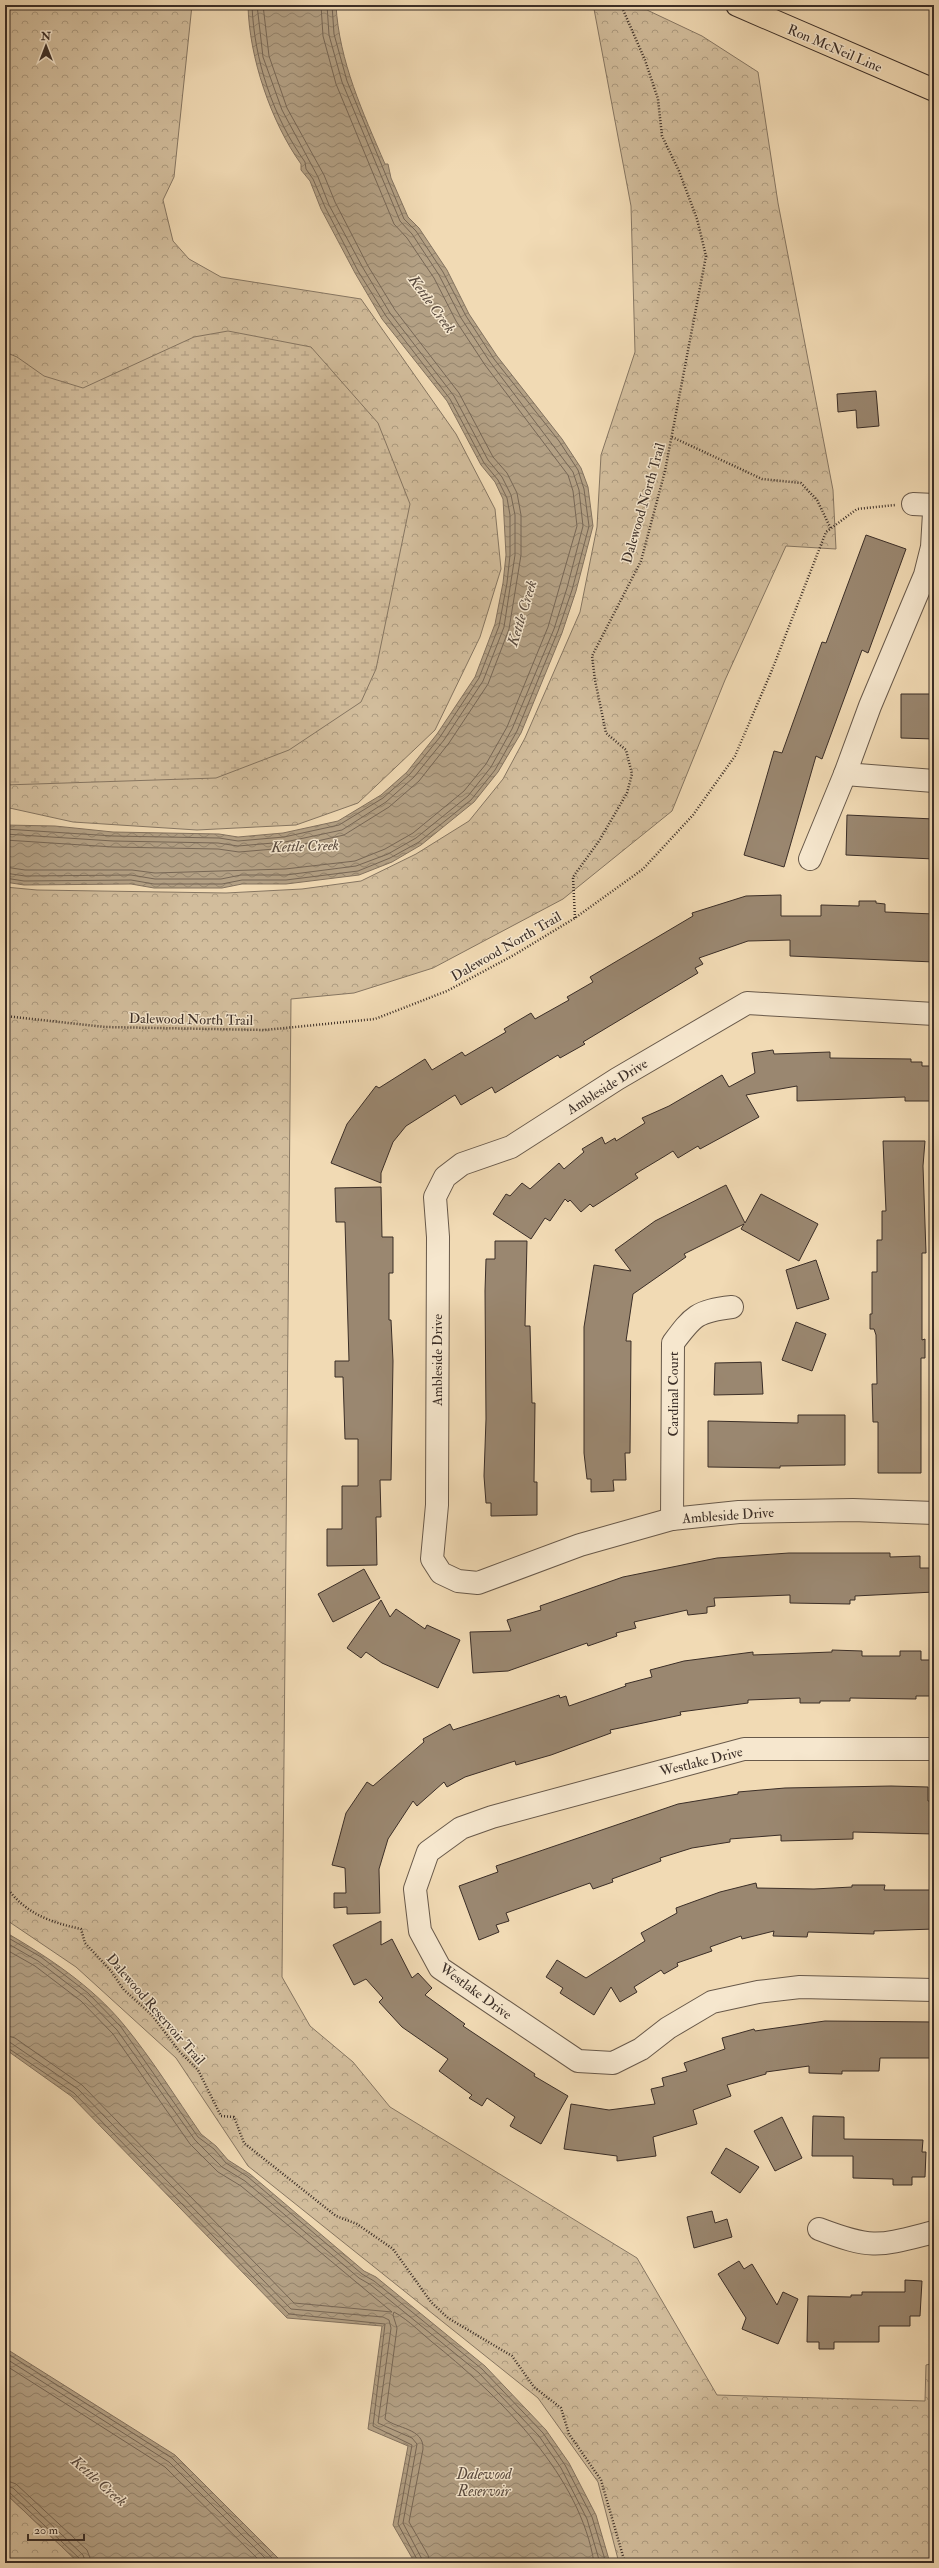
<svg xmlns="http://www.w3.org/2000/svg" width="939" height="2568" font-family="'IM FELL Double Pica',serif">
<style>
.forest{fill:url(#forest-crowns);stroke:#867662}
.wetland{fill:url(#wetland-marsh);stroke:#867662}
.water{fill:url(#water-waves);stroke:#83725f}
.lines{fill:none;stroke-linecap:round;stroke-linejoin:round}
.shore{stroke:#776756;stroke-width:1}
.building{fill:#9a8770;stroke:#3b2e27}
.minor-casing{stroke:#68594a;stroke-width:24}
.major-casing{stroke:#3b2e27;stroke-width:24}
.path{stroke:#3b2e27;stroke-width:2.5;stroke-dasharray:1 2;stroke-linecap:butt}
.minor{stroke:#f6e7ce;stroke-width:22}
.major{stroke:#f1dab4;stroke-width:22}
.labels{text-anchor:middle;stroke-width:3;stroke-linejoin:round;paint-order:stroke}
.street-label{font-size:14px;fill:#3b2e27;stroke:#f6e7ce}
.water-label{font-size:15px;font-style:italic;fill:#594a3e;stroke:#f6e7ce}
</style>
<defs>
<pattern id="forest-crowns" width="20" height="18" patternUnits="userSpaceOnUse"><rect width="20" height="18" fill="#d2bd9c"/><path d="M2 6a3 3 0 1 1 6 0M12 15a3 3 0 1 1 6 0" fill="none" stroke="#ac9a7f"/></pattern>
<pattern id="wetland-marsh" width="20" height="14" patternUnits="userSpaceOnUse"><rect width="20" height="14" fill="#d2bd9c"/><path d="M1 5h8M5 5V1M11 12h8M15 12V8" fill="none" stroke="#ac9a7f"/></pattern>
<pattern id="water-waves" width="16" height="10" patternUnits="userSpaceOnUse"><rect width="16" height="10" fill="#b3a084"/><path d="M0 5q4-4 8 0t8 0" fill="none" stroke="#93836c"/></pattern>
</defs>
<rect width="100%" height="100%" fill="#f1dab4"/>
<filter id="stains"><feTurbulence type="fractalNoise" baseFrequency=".005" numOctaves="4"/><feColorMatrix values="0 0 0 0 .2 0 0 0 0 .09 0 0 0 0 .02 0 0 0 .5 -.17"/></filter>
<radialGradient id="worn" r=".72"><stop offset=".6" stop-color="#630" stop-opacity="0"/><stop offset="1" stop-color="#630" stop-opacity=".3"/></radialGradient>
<g class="forest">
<path d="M5,5H192L174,177L163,200L173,241L189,259L221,277L361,299L456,434L495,509L501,569L480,637L435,730L358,803L296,825L197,830L73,822L5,807Z"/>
<path d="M594,9L647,10L702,36L758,72L778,203L833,490L836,549L786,546L725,680L672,811L563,899L433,968L354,993L291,999L282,1977L310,2026L353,2062L390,2107L637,2258L717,2395L925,2401L926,2365L934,2363V2563H619L598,2482L538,2398L248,2166L176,2058L76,1967L5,1919V887L37,890L226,893L302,889L361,881L416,854L469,821L503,779L525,738L580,612L597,527L601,455L635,352L631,206Z"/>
<path d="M5,2493L79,2563H5Z"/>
</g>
<path class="wetland" d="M228,331L311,347L378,423L410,504L376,669L361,702L289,750L216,778L5,785V352L17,357L44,376L83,388L194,337Z"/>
<g class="water">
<path d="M248,5H336C339,61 363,113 385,164H388L391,178L408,217L419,228L447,270L469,314L497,356L562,439L581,468L588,487L593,526L576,591L562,633L521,733L498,772L474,802L421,845L392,862L359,875L286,884H242L222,888H154L131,884L24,885L5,882V825L55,826L113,832L219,834L238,837L283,833L338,821L381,795L407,772L437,734L475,677L495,624L503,583L506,555L503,499L495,482L481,465L447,401L382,319L355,273L321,209L310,181L301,170V164C271,122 249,57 248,5Z"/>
<path d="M5,1932C48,1957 92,1986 124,2025C152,2059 176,2098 201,2134L216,2146L228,2160L250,2174L364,2271L376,2277L485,2366L546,2430L569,2463L596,2515L610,2563H415L393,2525L408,2446L368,2429L382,2326L287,2318L71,2096L5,2049Z"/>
<path d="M5,2348L175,2455L283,2563H79L5,2493Z"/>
</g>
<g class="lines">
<g class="shore">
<path d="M5,829L113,836L219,838L238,841L284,837L339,825L383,798L410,774L440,737L479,678L499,626L507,583L510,555V515L507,498L498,480L484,463L450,399L386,316L358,271L325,207L313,179L306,169L305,162C273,117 254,60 252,5"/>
<path d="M5,834L113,841L218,843L238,846L285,842L342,830L386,802L414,777L444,740L483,681L504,627L515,555V515L511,495L502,477L488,460L454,396L390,313L363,268L329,205L318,177L282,110L263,57L257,5"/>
<path d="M5,840L113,847L218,849L239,852L286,848L344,835L389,807L419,781L449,743L488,684L509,629L521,555V515L517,493L507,473L493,457L459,393L395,310L368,266L335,202L324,175L287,108L269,56L263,5"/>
<path d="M5,867L25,870H132L155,873L285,869L355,861L385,849L413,833L464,791L486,764L507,727L548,627L577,526L573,491L568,475L485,365L456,321L434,278L407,238L394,224L336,84L323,36L321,5"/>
<path d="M5,873L25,876L131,875L155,879H221L241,875H286L356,866L388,854L416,838L468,796L491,767L512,729L554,629L567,588L583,526L579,490L573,472L490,362L461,318L439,275L412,234L400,221L342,82L329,35L327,5"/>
<path d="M5,878L24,881L131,880L154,884H222L242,880H286L358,871L390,858L419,842L471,800L495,770L517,731L558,631L572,590L589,526L584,489L578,470L559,441L494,359L466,316L443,272L416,231L404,219L347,81L334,34L332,5"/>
<path d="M5,1936L41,1957L88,1993L121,2027L198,2137L214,2149L226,2163L248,2177L362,2274L374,2281L482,2369L543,2433L565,2465L592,2517L606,2563"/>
<path d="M5,1942L38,1961L85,1997L117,2030L195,2140L222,2167L245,2181L359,2278L371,2285L479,2373L539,2436L561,2468L587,2519L600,2563"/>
<path d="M5,1949L35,1966L81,2001L113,2034L190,2144L218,2172L241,2186L392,2312L294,2303L82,2085L15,2038L5,2035"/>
<path d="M5,2041L11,2043L78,2089L291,2309L383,2317L389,2320L391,2328L378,2423L412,2438L417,2444L403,2523L424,2563"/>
<path d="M5,2046L74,2093L289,2314L385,2324L373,2426L412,2445L398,2524L419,2563"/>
<path d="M5,2352L172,2458L277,2563"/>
<path d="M5,2358L169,2462L270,2563"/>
<path d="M5,2365L165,2467L262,2563"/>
<path d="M5,2480L16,2484L87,2550L92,2563"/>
<path d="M5,2486L13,2488L83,2555L86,2563"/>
<path d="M5,2491L9,2492L79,2558L81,2563"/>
<path d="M430,2563L428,2555L409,2522L423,2449C424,2428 397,2429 385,2419L397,2328L393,2315L394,2312C409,2320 424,2336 437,2346C502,2399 581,2477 594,2563"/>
</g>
</g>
<g class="building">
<path d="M876,391L879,426L857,428L856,410L838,412L837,394Z"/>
<path d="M866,535L906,549L868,653L862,650L822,759L816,756L784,867L744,855L774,751L782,753L822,642L826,643Z"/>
<path d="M901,694H934V739L901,738Z"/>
<path d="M847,815L934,819V859L846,855Z"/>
<path d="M781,895V916H821V905L859,906V901H876V903L885,904V912L934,914V962L790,956V940L748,941L699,958L703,964L695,968L698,973L583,1042L585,1044L560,1058L558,1055L495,1093L492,1087L461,1105L455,1095L406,1126L393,1142L381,1173V1183L331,1163L347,1124L376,1086L379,1088L425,1059L432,1070L462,1052L465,1056L506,1032L504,1029L531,1013L535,1019L569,1000L567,997L593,982L590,977L693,916L692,913L746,896Z"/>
<path d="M773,1050L774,1054L830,1052V1058L911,1059V1062H922V1066H933L931,1101H905V1097L797,1101V1086L746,1095L759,1117L700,1149L698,1146L678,1158L673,1151L665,1156L635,1174L638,1178L593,1207L590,1204L581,1212L570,1200L568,1202L565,1199L550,1221L545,1218L531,1239L493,1214L506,1194L510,1196L522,1183L530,1189L559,1163L564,1169L584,1152L582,1149L602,1137L605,1144L615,1138L616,1141L645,1123L642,1118L669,1106L722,1075L729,1087L755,1073L752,1053Z"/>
<path d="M883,1141H925L923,1166L926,1253H922V1340L925,1339V1358H921V1473H878V1422H873L872,1384H877L876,1335L874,1329H870V1314H872V1272H877V1240H882V1211H886Z"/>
<path d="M726,1185L745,1223L761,1194L818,1224L799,1261L741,1229L744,1224L684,1254L686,1257L633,1294L626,1341H631L630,1453H625L626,1480H613L614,1491L591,1492V1479H587L584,1453V1327L594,1265L631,1271L615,1250L655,1221Z"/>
<path d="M381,1187L382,1237H393V1273H389V1320H391L393,1361L391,1480H380L381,1517H376L377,1565L327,1566V1529H342V1486H358V1439H345L343,1377H335V1361H349L345,1222H336L335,1188Z"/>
<path d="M495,1241H527L525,1326H530L532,1403H535L534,1482H537V1515L491,1516V1503H486L484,1476L486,1419L485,1291L486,1259H495Z"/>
<path d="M816,1260L829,1299L797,1309L786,1270Z"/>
<path d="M796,1322L826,1334L812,1371L782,1360Z"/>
<path d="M761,1362L763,1394L714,1395L715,1363Z"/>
<path d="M798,1415H845V1465L780,1466V1468L708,1467V1421L798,1423Z"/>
<path d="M789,1553H890V1557L920,1556V1568H934V1592L855,1596V1600H850V1604L790,1603V1595L714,1598L715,1606L707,1607V1613L688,1615L687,1610L634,1622L636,1628L616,1633L617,1636L588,1646L587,1643L508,1671L473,1673L470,1632L511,1631L507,1620L541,1610L540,1606L623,1577L717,1558Z"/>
<path d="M364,1569L380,1598L333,1622L318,1594Z"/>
<path d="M381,1600L390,1617L396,1609L425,1629L427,1625L460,1640L438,1688L382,1663L366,1652L361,1658L347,1648Z"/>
<path d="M832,1650L862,1651V1656H900V1651H921V1660H930V1696H916V1699L850,1698V1701H820V1703H800V1698L748,1700V1703L680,1712L681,1715L610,1730L611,1733L551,1755L516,1765L515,1761L465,1777L447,1787L444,1782L417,1806L413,1801L388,1839L379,1869L380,1913L347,1914V1907L334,1908V1893H346L345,1868L332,1865L346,1813L367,1782L373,1786L424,1742L423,1739L450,1724L453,1730L559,1695L560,1698L566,1696L569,1706L626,1686L625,1684L652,1677L650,1670L684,1661L753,1652V1655L832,1652Z"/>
<path d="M891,1786L928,1787V1801H934V1834L853,1832V1839L781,1841V1835L730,1839V1842L692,1848L660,1858L661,1861L612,1879L613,1882L593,1889L590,1883L506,1913L509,1921L496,1925L499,1932L479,1940L459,1886L498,1872L496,1866L678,1804L738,1794V1792L785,1788Z"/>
<path d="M756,1883L757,1888L814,1889L852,1887V1885H885L884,1890H934V1929L874,1931V1934L808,1932L807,1937L773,1936L774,1931L742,1939L741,1936L710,1947L712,1951L677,1963L678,1966L664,1974L661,1970L634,1987L637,1992L620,2002L611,1987L594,2015L560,1993L563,1988L546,1977L557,1960L586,1978L645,1941L641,1933L677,1913L676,1908L720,1892Z"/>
<path d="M381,1921V1945L392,1939L412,1978L418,1973L432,1988L425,1995L465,2024L463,2026L535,2074L534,2076L568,2096L541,2144L510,2126L515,2117L487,2098L482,2106L469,2098L472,2095L439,2071L448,2059L402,2027L379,2002L383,1998L366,1979L354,1985L333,1945Z"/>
<path d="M825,2021L934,2022V2058H880L879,2071H842V2074L809,2073V2066L766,2072V2074L727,2085L731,2096L693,2110L697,2124L653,2137L656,2156L617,2161V2156L564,2149L571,2104L609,2110L655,2104L651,2089L664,2086L662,2078L687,2071L684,2063L725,2049L722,2038L754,2029L755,2031Z"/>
<path d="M813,2116L844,2117V2139L923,2140L922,2152H926L925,2177H912V2185H893V2179L853,2178V2156H812Z"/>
<path d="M782,2117L802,2158L775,2171L754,2131Z"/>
<path d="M726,2148L759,2167L740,2193L711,2173Z"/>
<path d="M712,2211L715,2223L727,2219L732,2237L694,2248L687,2217Z"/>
<path d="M739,2261L744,2269L752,2264L777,2305L783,2292L798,2299L778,2344L742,2329L746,2318L718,2274Z"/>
<path d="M905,2280L922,2281L920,2316H910V2326H879V2342H834V2349H819V2342H807L808,2296L851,2297V2295H862V2292H905Z"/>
</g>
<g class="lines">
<defs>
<g id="minor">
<path d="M913,504L934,505"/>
<path d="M934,513L932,547L925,575L870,706L845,774L934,781"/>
<path d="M810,859L845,774"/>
<path d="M934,1014L747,1003L617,1079L511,1147L462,1164L445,1177L435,1197L438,1237L437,1505L432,1559L441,1573L458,1581L478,1583L580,1545L672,1519L739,1512L853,1510L934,1513"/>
<path d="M672,1519L673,1343C693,1316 697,1311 732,1307"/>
<path d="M934,1749H744L492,1817L461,1828L428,1852L415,1889L420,1931L440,1968L578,2061L613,2063L641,2049L668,2028L712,2002L758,1992L800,1987L934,1990"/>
<path d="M819,2229C874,2250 879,2246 934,2232"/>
</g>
<path id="major" d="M737,5L934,90"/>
</defs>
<use href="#minor" class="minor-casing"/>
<use href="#major" class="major-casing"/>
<g class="path">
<path d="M672,437L762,479L801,483L817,500L831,529"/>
<path d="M575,918L573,877L599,841L627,793L632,774L626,750L606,733L595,680L592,656L641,561L665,471L706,256L697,219L679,171L662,136L658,99L645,60L621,5"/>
<path d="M5,1016L105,1027L265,1030L375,1019L447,991L514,955L575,918L643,869L693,815L735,756L772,670L826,532L857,509L895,505"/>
<path d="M5,1885C24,1913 49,1922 81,1929L85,1943L111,1971L124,1990L152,2015L179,2051L198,2070L221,2116L234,2117L244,2143L336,2216L357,2224L393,2249L431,2302L448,2318L512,2356L534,2387L561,2408L569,2434L601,2480L625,2563"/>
</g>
<use href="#minor" class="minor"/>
<use href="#major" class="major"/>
</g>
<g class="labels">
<g class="street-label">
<text transform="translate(835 48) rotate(23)" y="5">Ron McNeil Line</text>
<text transform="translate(643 503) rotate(-74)" y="5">Dalewood North Trail</text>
<text transform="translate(506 946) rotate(-30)" y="5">Dalewood North Trail</text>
<text transform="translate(191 1019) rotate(1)" y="5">Dalewood North Trail</text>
<text transform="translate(607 1086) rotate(-32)" y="5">Ambleside Drive</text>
<text transform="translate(437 1360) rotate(-90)" y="5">Ambleside Drive</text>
<text transform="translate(673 1394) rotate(-90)" y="5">Cardinal Court</text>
<text transform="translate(728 1515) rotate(-4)" y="5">Ambleside Drive</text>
<text transform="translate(701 1761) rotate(-14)" y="5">Westlake Drive</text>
<text transform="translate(476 1991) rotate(36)" y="5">Westlake Drive</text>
<text transform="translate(156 2009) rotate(49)" y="5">Dalewood Reservoir Trail</text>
</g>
<g class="water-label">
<text transform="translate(432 304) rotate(54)" y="5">Kettle Creek</text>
<text transform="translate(522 613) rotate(-73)" y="5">Kettle Creek</text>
<text transform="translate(305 846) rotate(-2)" y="5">Kettle Creek</text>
<text x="484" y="2479">Dalewood<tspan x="484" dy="17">Reservoir</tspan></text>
<text transform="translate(99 2481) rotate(41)" y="5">Kettle Creek</text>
</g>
</g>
<rect width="939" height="2568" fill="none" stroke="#f1dab4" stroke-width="20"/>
<rect x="6" y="6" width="927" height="2556" fill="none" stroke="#3b2e27" stroke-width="2"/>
<rect x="10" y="10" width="919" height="2548" fill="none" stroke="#3b2e27"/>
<g transform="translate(46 46)" stroke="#f6e7ce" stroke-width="3" paint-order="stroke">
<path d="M0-3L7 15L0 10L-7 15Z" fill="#3b2e27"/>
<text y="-6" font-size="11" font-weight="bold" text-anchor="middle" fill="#3b2e27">N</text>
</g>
<path d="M28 2534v6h56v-6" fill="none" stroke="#3b2e27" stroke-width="2"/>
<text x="34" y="2534" font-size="12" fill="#3b2e27" stroke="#f6e7ce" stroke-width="3" paint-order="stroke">20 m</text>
<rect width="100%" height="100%" filter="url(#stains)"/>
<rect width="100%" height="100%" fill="url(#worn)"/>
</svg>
